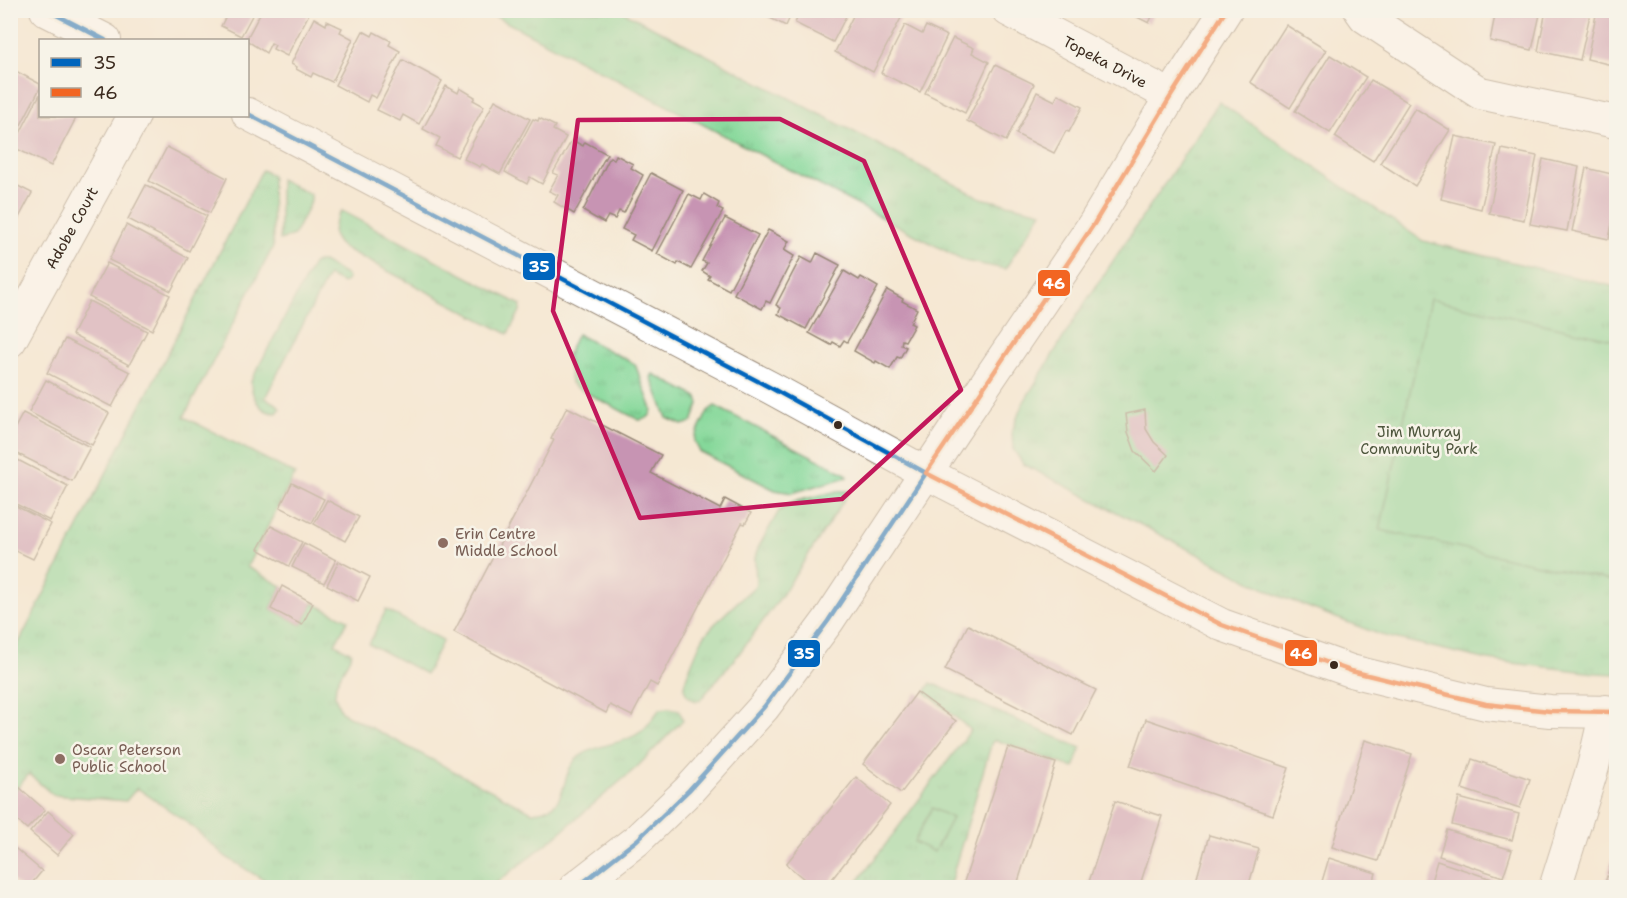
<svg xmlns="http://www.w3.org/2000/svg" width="1627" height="898" font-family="'Shantell Sans',sans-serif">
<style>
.grass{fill:url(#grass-tufts);stroke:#60815c;stroke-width:1.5}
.pitch{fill:#85d89a;stroke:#60815c;stroke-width:1.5}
.building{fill:#c794b3}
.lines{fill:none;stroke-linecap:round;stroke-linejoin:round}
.minor-casing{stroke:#988978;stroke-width:34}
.minor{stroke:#fff;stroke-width:32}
.bus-1-casing{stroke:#f7f3e8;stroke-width:9}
.bus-2-casing{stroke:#f7f3e8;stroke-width:9}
.bus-1{stroke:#0065bd;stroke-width:4.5}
.bus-2{stroke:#f26522;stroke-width:4.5}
.marked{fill:none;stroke:#c2185b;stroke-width:4.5;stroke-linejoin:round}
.bus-dot{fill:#3b2a1e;stroke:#f7f3e8;stroke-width:2}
.education-dot{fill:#8d6e63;stroke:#f7f3e8;stroke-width:2}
.labels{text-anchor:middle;stroke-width:5;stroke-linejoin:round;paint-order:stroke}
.street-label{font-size:15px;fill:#3b2a1e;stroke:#f7f3e8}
.park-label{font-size:15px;fill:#4e563d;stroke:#f7f3e8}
.education-label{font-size:15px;fill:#785e54;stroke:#f7f3e8;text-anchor:start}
.line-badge{stroke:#f7f3e8;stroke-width:2}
.badge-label{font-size:16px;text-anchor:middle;font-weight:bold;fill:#fff}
</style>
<defs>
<pattern id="grass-tufts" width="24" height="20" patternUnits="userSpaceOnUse" patternTransform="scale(1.5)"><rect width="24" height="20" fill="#85d89a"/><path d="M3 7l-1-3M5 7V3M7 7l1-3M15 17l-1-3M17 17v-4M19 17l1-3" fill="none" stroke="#74ba84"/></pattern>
</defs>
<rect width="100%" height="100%" fill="#f7f3e8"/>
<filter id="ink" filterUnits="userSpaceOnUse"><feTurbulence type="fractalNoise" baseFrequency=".0167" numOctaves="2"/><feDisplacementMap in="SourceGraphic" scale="12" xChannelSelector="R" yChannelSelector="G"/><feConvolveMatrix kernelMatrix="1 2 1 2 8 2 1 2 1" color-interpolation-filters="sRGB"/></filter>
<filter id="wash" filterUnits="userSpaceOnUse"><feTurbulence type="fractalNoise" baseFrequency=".008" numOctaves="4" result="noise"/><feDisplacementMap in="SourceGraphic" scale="24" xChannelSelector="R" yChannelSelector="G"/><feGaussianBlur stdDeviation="1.35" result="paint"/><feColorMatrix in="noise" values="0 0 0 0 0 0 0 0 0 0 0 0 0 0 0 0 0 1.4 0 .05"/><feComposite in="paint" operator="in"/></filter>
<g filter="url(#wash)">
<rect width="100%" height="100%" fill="#f5e8d3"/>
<g class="grass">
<path d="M485,11H622L981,198L1042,212L1005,269L965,261Z"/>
<path d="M1219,102L1423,241L1616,287V674L1595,673L1488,660L1381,635L1279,596L1023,464L1013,449L1012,431L1022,405L1079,312Z"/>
<path d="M262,170L272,175L273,247L184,417L295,474L247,567L282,586L271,609L302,625L313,603L348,620L335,644L352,653L336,684L335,696L341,712L532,812C574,810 556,774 580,756C598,743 624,745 642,731C648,726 654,716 660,709L669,708L679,710L683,720L637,767L549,842L491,887H275L226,857L188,823L137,788L126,801L53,795L29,774L11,795V658Z"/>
<path d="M280,179L311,195V201L294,235L280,240Z"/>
<path d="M342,211L521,305L520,311L508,334L342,247C329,237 332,223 342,211Z"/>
<path d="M317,262H323L346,275L348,278L347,281L343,283L328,276L265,398L278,405L280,409L277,413C260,414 251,396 251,381L313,264Z"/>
<path d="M577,334L635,364L652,409C651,417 647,419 639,420L575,387L571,383L567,355Z"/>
<path d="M653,374L697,397L699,404L692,422L682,425L667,418L651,377Z"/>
<path d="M715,406L846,474L847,477L792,493L775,490L700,452L695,442V438L708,411Z"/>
<path d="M838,491H850L782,595L738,655L700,700L696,701C690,699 685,694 684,687C684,680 699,645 703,638C714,622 739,601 754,587L756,584L755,558L758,548L779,511L793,502Z"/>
<path d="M931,683L1081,748L1074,768L996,740L992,742L949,887L853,888L971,730L925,692Z"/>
</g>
<g class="pitch">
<path d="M1430,299L1616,340V582L1380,530Z"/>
<path d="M386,610L443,640L426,674L369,644Z"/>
<path d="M932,808L952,818L934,852L914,842Z"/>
</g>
<g id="blocks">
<g class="building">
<path d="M220,10H255L241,36L221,26L226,16L219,13Z"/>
<path d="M262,10H311L287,56L273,49L275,45L271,43L266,53L246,40Z"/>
<path d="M754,10H793L786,26Z"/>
<path d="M801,10H849L833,42L795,23Z"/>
<path d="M856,10H882L886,14L888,10H892L902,16L873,72L835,52Z"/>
<path d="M1123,10H1155L1149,23Z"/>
<path d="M1496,10H1541L1532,50L1490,41Z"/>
<path d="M1546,10H1591L1580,60L1538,51Z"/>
<path d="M1597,10H1616V66L1587,59Z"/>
<path d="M314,18L326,25L327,21L342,28L340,32L353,39L332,82L313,73L311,77L296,69L297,67L291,64Z"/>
<path d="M905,25L922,34L926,26L947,36L920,92L881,73Z"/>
<path d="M1286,25L1326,50L1290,108L1250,82Z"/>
<path d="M363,31L372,36L374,32L391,41L389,45L400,51L376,98L370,95L367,102L335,85Z"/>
<path d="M953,38L974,48L972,53L989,62L965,113L925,93Z"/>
<path d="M1330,55L1366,77L1330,133L1295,111Z"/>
<path d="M403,60L442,81L419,124L403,115L400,121L377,110Z"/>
<path d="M995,65L1034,84L1006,141L967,121Z"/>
<path d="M10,68L40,84V88L10,146Z"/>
<path d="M1371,80L1409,103L1373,161L1335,137Z"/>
<path d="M446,86L458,93L460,88L475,97L473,100L484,106L457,157L436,146L440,138L423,129Z"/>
<path d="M1037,92L1055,101L1058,94L1082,107L1069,132L1066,131L1054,153L1016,134Z"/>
<path d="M40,94V116H77L51,166L13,147Z"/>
<path d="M495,100L530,119L500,174L482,164L480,167L464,159Z"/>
<path d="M1415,108L1450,130L1415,186L1380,163Z"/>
<path d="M539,118L555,126L553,130L566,137L542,184L530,177L527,184L505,172L533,119L538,121Z"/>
<path d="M1455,136L1496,145L1481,209L1441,199Z"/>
<path d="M572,140L583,146L585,142L607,154L574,214L554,202L558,195L549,191L558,175L553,173Z"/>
<path d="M167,147L227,178L210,213L149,181Z"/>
<path d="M1502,149L1537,156L1524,220L1489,213Z"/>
<path d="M616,155L633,164L631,168L643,175L624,213L619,211L615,219L608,216L604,223L583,211L610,157L614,160Z"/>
<path d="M1543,159L1579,167L1567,231L1530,224Z"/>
<path d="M1586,168L1616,175V204L1609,239L1572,231Z"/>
<path d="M651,173L683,190L652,251L631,240L634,235L622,229Z"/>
<path d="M10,182L32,193L14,227L10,226Z"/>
<path d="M146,185L207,216L189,251L128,219Z"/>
<path d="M689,194L701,200L704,194L719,203L717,208L723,211L691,269L678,262L677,265L657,254Z"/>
<path d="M725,218L758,235L729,290L708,279L710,276L702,271L707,263L702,261Z"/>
<path d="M126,225L188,258L171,291L109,260Z"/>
<path d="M768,230L789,241L784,250L794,256L770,303L766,301L762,309L734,294Z"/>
<path d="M10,231L18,235L10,249Z"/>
<path d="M817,253L840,265L806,329L778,314L781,308L776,305L801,257L812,263Z"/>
<path d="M107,263L170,295L152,330L89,297Z"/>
<path d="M844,271L859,280L861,277L878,287L847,342L844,340L840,346L833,342L831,345L809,333Z"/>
<path d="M887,290L903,299L902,301L917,309L910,323L914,325L905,341L902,340L901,345L906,347L900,358L897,357L890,369L876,361L875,363L854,351Z"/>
<path d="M89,301L147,331L129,365L72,335Z"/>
<path d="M65,339L130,372L112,407L47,373Z"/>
<path d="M46,380L109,413L92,445L29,412Z"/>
<path d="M567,407L661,455L651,473L720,509L725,499L751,513L745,524L742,523L657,686L650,682L632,716L610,705L606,713L454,632L554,440L551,439Z"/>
<path d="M1145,410L1146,429L1154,442L1168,455L1156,471L1135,451L1128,432L1126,414Z"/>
<path d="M23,413L90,447L72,481L10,450V437Z"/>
<path d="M10,456L68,486L50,521L10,501Z"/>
<path d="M292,483L324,499L312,523L280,507Z"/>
<path d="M327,500L359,517L345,541L314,524Z"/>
<path d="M10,503L51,524L33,559L10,548Z"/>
<path d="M271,526L302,542L289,566L258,549Z"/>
<path d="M304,543L336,560L324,583L292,567Z"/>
<path d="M339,561L370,577L358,601L327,585Z"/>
<path d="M282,586L313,603L302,625L271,609Z"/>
<path d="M968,625L1096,690L1073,735L945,670Z"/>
<path d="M917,692L956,721L901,793L863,764Z"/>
<path d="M1146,719L1289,768L1273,815L1130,766Z"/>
<path d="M1365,740L1412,754L1378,861L1332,847Z"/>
<path d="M1008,747L1056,763L1016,888H962Z"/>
<path d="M1472,759L1530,779L1520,808L1462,789Z"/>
<path d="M856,777L890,805L825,888H815L786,864Z"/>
<path d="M19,787L45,810L27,829L10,814V797Z"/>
<path d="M1459,798L1519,814L1512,840L1452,825Z"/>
<path d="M1115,801L1162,816L1139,888H1087Z"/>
<path d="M48,811L74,834L57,855L30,832Z"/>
<path d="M1447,830L1512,850L1503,877L1439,856Z"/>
<path d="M1209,835L1259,849L1248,888H1194Z"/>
<path d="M1616,847V875L1608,873Z"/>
<path d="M16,849L42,871L28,888H21L10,878V855Z"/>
<path d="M1329,858L1376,873L1372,888H1320Z"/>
<path d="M1437,861L1501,882L1499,888H1429Z"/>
<path d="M1607,876L1616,879V888H1604Z"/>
</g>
</g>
</g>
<g filter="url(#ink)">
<use href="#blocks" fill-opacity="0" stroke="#988978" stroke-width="1.5"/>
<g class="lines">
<defs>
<g id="minor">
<path d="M46,10L105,40"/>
<path d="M1008,10L1171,96"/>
<path d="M1360,10L1365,17L1480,93L1616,122"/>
<path d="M248,114L771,388L926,473L1222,625L1351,671L1486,704L1550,711L1616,712"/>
<path d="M10,341L134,116"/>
<path d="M575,888L637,840L689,790L764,707L828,621L953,432L1094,224L1171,96L1226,10"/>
<path d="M1555,888L1593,767L1606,711"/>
</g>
</defs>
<use href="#minor" class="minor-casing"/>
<use href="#minor" class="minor"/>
<defs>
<g id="bus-1">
<path d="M47,10L105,40"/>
<path d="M248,114L771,388L926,473L828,621L764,707L689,790L637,840L576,888"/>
</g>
<path id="bus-2" d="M1226,10L1171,96L1094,224L926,473L1222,625L1351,671L1486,704L1550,711L1616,712"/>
</defs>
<use href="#bus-1" class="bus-1-casing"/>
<use href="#bus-2" class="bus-2-casing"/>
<use href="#bus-1" class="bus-1"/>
<use href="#bus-2" class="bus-2"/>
</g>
</g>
<path d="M0 0H1627V898H0ZM780,119L864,161L961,390L842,499L640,518L553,311L578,120Z" fill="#f5e8d3" fill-opacity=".55" fill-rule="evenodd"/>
<path class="marked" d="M780,119L864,161L961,390L842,499L640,518L553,311L578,120Z"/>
<g class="bus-dot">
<circle cx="838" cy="425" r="5"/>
<circle cx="1334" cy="665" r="5"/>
</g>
<g class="education-dot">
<circle cx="443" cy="543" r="6"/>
<circle cx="60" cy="759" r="6"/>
</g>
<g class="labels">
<g class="street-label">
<text transform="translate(1105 62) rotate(28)" y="5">Topeka Drive</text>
<text transform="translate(72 228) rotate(-61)" y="5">Adobe Court</text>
</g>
<g class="park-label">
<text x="1419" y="437">Jim Murray<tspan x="1419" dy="17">Community Park</tspan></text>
</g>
<g class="education-label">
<text x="455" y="539">Erin Centre<tspan x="455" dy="17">Middle School</tspan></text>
<text x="72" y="755">Oscar Peterson<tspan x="72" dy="17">Public School</tspan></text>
</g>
</g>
<g class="line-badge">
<rect x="522" y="252" width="34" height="29" rx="6" fill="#0065bd"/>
<rect x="1037" y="269" width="34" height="28" rx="6" fill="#f26522"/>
<rect x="1284" y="639" width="34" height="28" rx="6" fill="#f26522"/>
<rect x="787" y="639" width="34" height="29" rx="6" fill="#0065bd"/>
</g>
<g class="badge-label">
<text x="539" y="272">35</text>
<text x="1054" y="289">46</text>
<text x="1301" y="659">46</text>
<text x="804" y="659">35</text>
</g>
<rect width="1627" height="898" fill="none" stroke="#f7f3e8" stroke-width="36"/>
<rect x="39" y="39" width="210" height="78" fill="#f7f3e8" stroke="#aca397" stroke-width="1.5"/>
<rect x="51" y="58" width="30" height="9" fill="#0065bd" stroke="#aca397" stroke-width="1.5"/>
<text x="93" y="69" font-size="18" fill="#3b2a1e">35</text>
<rect x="51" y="88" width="30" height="9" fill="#f26522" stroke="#aca397" stroke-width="1.5"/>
<text x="93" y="99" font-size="18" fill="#3b2a1e">46</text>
</svg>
